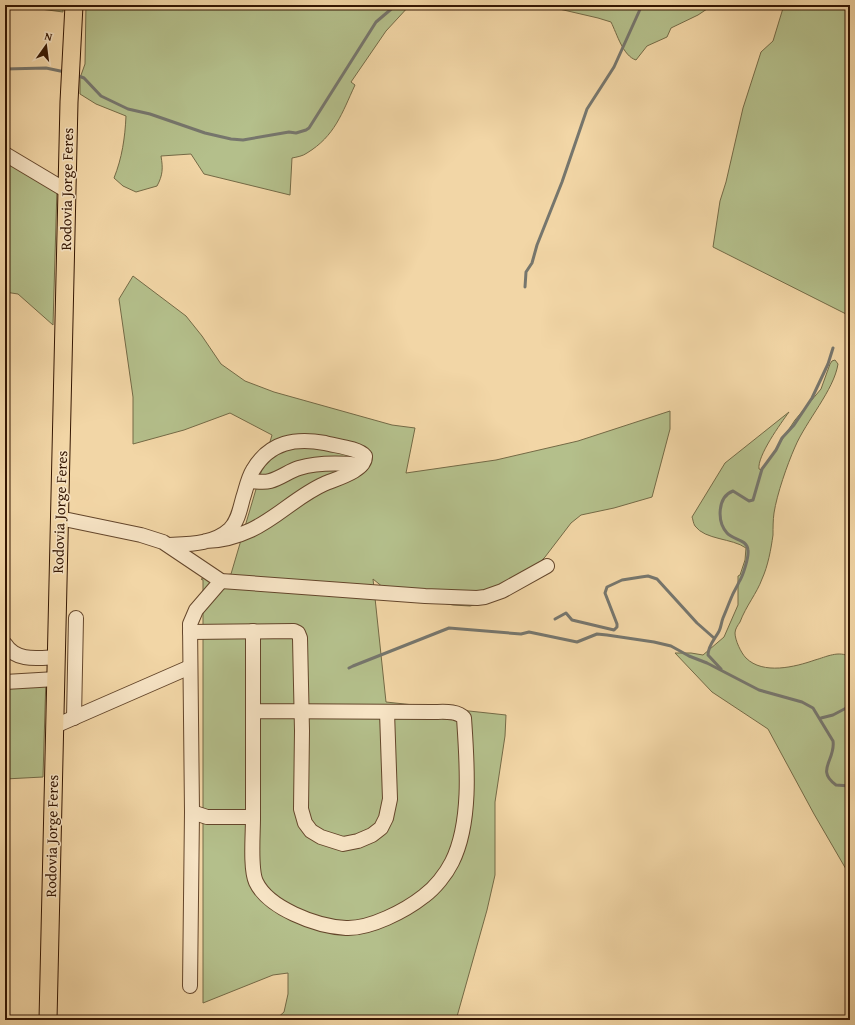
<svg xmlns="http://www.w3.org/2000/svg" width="855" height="1025" font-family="'Gentium Book Plus',serif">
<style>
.green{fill:#b4bf8b;stroke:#746a46}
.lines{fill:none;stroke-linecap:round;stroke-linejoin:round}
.stream{stroke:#76766d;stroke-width:3}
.minor-casing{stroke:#64462b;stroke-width:16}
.major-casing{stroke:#341602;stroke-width:19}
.minor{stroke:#f7e4c5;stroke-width:14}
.major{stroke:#f2d6a6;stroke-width:17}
.labels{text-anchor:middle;stroke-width:3;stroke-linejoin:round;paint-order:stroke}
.street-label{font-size:15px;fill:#341602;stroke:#f7e4c5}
</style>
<rect width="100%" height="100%" fill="#f2d6a6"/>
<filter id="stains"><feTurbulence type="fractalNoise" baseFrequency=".005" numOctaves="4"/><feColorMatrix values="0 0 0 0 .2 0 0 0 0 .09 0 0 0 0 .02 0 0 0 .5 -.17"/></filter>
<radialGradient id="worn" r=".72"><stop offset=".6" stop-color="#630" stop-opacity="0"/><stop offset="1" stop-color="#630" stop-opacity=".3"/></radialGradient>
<g class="green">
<path d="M10,5H63V12Z"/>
<path d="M86,5H410L386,31L351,82L355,85C342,113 335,136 307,153C303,156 297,157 292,158L290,195L204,174L191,154L161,156C163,168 163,175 157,186L136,192L123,186L114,178C122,158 125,138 126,116L96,104L80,94V78L85,64Z"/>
<path d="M542,5H713L698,15L671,28L667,37L647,46L636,60C623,56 617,34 611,22L598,18Z"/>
<path d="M784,5H850V316L713,247L720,201L726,182L743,108L761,52L773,41Z"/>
<path d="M5,159L57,187L53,325L18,294L5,292Z"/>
<path d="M133,276L186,316L202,336L221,364L245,381L274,392L392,425L415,428L406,473L496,460L578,441L670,411V429L652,497L614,508L581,515L571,523L545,557L531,571L485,602L470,606L453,605L390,593L373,579L386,702L506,715L505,736L495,802V875L487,910L456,1020H275L284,1012L288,994V973L273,975L203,1003V580L201,579L231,574L272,435L230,413L184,430L133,444V397L119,299Z"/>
<path d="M835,360L838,364C834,390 806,421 795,447C787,465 777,494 774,513C773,520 773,528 773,535C771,549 768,566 762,579C757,593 746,606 740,622C738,625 735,629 735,633C735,640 741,653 746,658C763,675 795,667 815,660C826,657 839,650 850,657V876L814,814L768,729L712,692L675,653H691L703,655L724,637L738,605V576L740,575L745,560L746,548C732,538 705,540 695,526C693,523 693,519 692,517L725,463L789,412C781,423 757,456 759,469L762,470L795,420L821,389L830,364L832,361Z"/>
<path d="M46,676L43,777L5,779V680Z"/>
</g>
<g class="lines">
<g class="stream">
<path d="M5,69L46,68L65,72"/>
<path d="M76,75L84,78L101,96L128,109L150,114L205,133L231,139L243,140L289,132L296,133L306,130L309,128L376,22L396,5"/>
<path d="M525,287L526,272L532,263L537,245L562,182L587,109L614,67L642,5"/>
<path d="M555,619L566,613L572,620L614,630L617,627V624L605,593L607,587L622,580L641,577L648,576L657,579L697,623L714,638"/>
<path d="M349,668L353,666L449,628L521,634L529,632L577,642L597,634L607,635L654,642L671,646L689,656L707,663L759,690L802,702L813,708L833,741C836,760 815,770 836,785L850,786"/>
<path d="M721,669L708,655C708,646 714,640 718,633C721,629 721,623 723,618C726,611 729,603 732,596C734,591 737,587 739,582C743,576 749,557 748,550C747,539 733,540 727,533C717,522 717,497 733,491L749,501L753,500L762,469L776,450L782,438L794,425L812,398L828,364L833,348"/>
<path d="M821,718L833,715L850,706"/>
</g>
<defs>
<g id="minor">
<path d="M5,154L67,191"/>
<path d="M249,481C256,481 263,483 270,481C281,478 289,471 299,468C319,462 341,463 361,465"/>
<path d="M59,518L141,535L163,542L221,581L425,596L477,598L485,597L502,591L547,566"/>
<path d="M169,545C190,544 214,544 230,529C238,521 240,509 243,498C246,489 248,478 253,470C270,441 296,438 325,443C336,446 358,448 365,456C366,471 335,479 324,484C297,496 277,518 251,530C236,537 223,541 206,541"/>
<path d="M190,632L294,631L298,633L300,638L302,731L301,809L305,823L311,831L321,837L343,844L358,841L372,835L381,828L386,818L390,799L387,712"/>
<path d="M5,644C16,662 38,658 56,657"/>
<path d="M5,682L56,679"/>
<path d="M253,711L432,712C443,712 457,710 464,718C467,762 472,822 452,862C446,874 435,888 424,896C405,911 370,929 346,928C327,927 311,922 294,914C279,907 263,897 256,882C250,869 253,834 253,819C253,756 253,694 253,631"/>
<path d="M74,718L76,618"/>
<path d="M55,726L190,667"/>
<path d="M192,812L207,817H253"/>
<path d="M190,986L192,812L190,624L196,610L221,581"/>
</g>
<path id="major" d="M48,1020L69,102L74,5"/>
</defs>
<use href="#minor" class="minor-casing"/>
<use href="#major" class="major-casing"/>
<use href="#minor" class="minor"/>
<use href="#major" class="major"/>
</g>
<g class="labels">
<g class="street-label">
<text transform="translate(67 189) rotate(-89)" y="5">Rodovia Jorge Feres</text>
<text transform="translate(60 512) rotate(-88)" y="5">Rodovia Jorge Feres</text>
<text transform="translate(52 836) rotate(-89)" y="5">Rodovia Jorge Feres</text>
</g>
</g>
<rect width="855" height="1025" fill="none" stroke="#f2d6a6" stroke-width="20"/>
<rect x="6" y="6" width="843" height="1013" fill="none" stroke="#341602" stroke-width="2"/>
<rect x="10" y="10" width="835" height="1005" fill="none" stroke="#341602"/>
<g transform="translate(46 46) rotate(14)" stroke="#f7e4c5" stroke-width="3" paint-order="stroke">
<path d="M0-3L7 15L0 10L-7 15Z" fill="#341602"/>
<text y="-6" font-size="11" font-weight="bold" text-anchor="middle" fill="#341602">N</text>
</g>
<rect width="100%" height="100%" filter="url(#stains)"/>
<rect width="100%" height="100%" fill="url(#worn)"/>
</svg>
